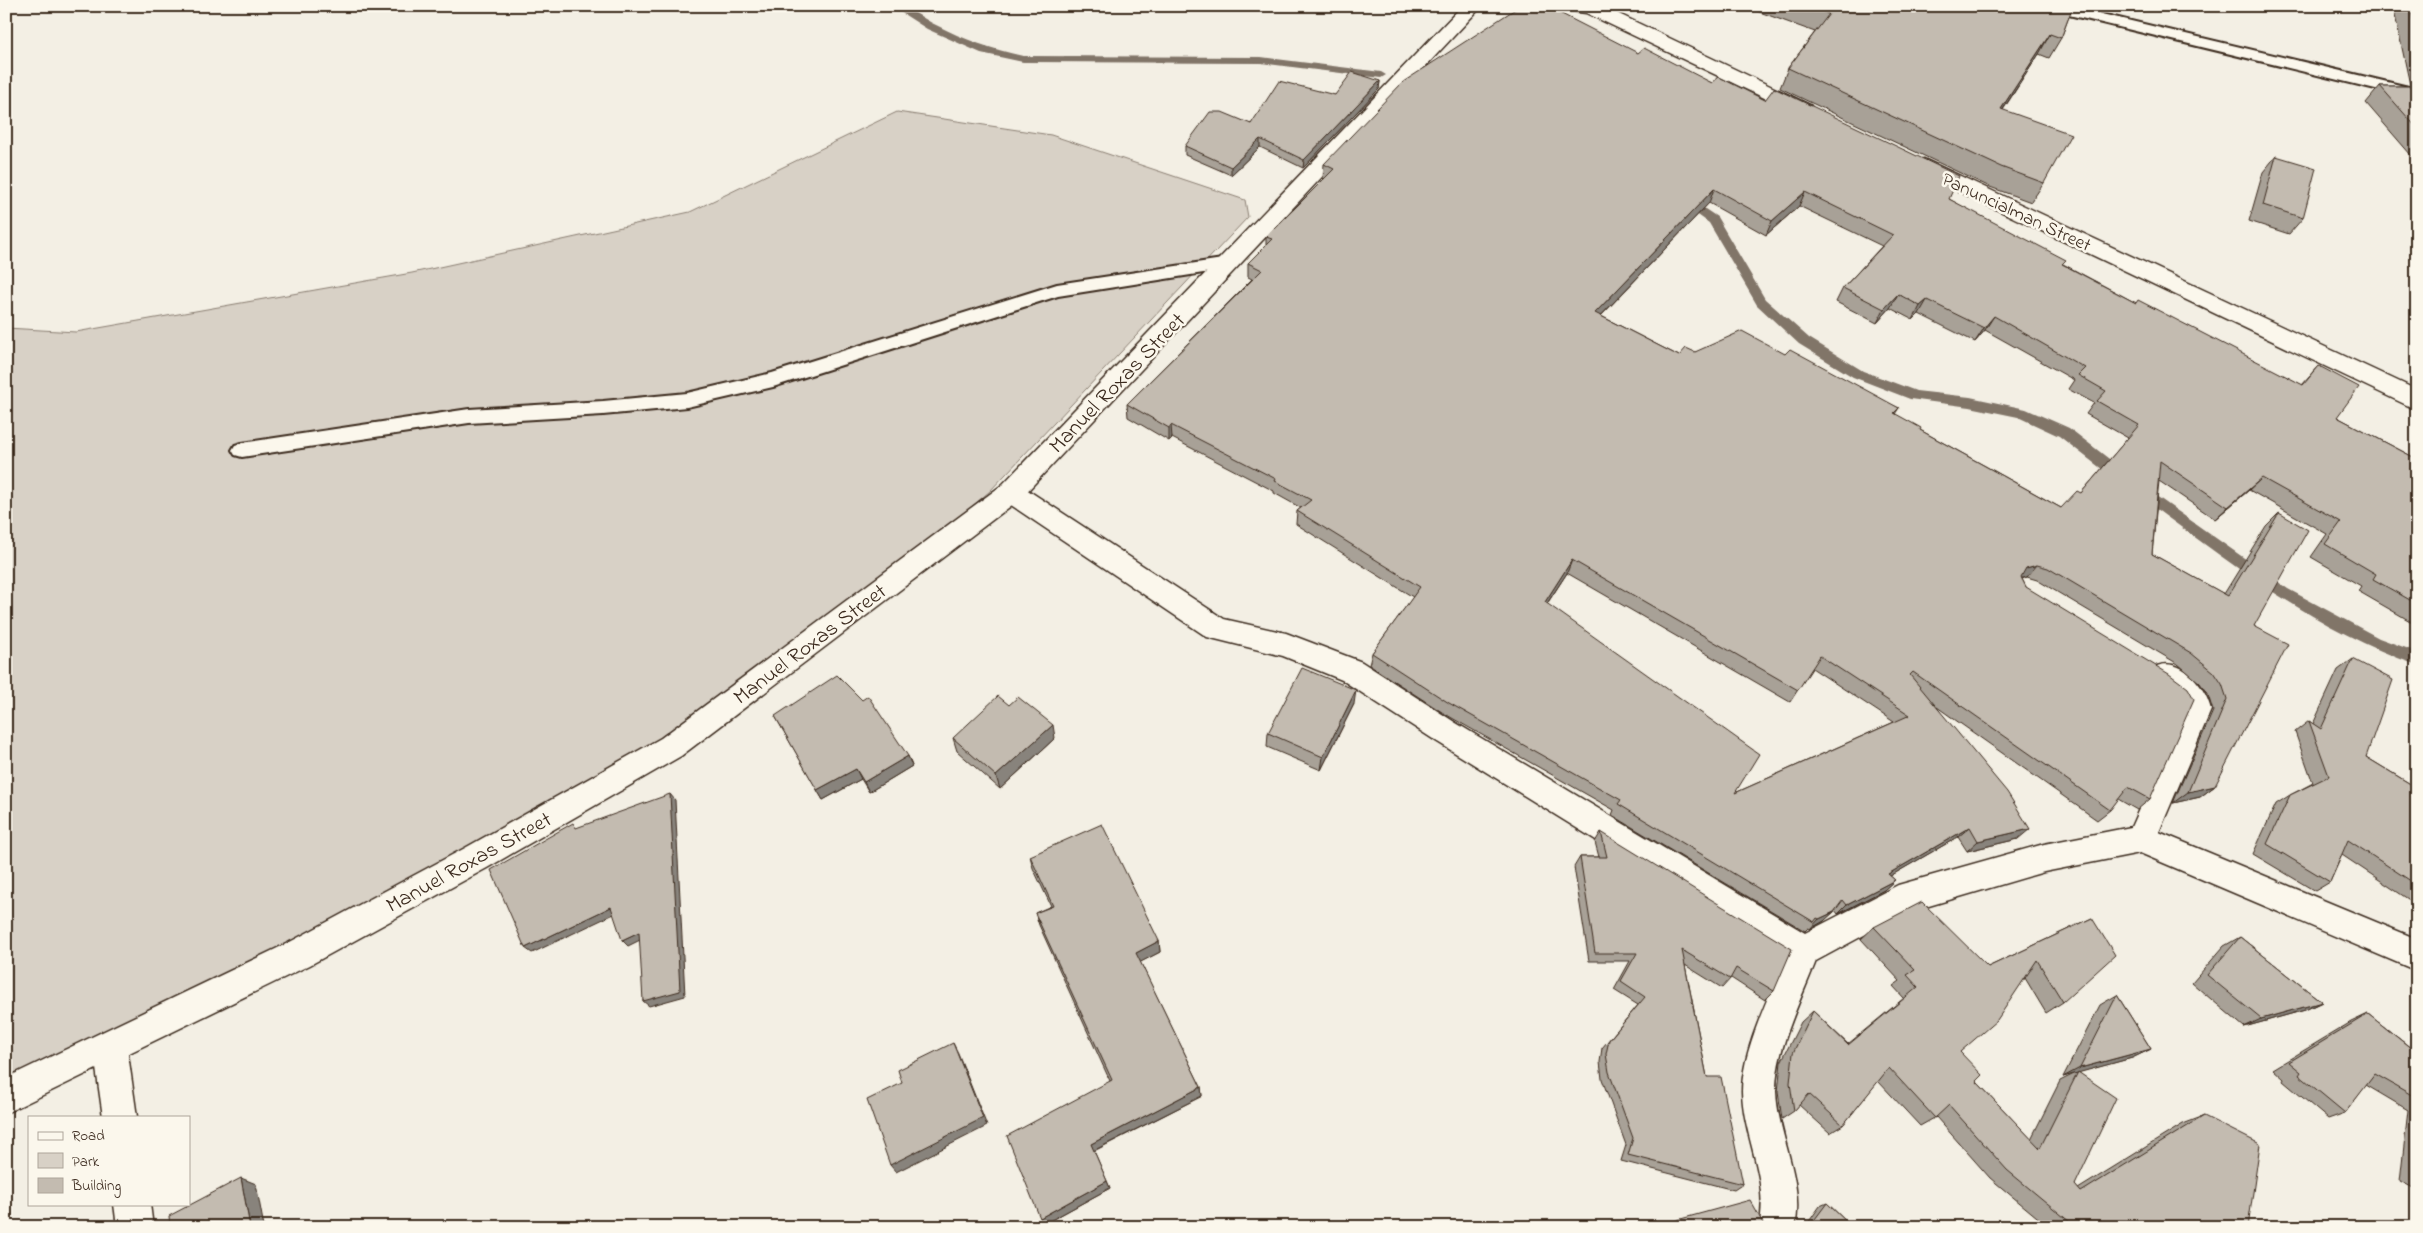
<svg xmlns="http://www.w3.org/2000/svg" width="2423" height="1233" font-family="'Indie Flower',sans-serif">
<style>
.green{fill:#d8d1c6;stroke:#8a7e72}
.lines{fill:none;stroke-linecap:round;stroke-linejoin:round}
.stream{fill:#817468;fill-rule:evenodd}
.service-casing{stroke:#3b2a1e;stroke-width:4}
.minor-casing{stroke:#3b2a1e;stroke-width:3}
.tertiary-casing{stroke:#3b2a1e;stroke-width:3}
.service{fill:#fbf7ec;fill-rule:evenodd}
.minor{fill:#fbf7ec;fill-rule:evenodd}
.tertiary{fill:#fbf7ec;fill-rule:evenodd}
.wall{fill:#a8a197;stroke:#3b2a1e;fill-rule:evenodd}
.shaded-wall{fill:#88837b;stroke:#3b2a1e}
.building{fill:#c3bbb0;stroke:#3b2a1e;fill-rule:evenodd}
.labels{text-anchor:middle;stroke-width:5;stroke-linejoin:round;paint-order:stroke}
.far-street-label{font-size:19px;fill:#3b2a1e;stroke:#fbf7ec}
.street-label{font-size:22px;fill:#3b2a1e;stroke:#fbf7ec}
</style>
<rect width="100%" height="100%" fill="#f3efe4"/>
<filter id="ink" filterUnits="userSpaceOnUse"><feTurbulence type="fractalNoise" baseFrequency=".02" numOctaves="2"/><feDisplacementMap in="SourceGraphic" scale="10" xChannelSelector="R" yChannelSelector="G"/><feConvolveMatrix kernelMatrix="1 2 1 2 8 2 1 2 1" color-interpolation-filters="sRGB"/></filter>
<g filter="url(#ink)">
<path class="green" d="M897,112L1051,135L1245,200L1248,217L990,491L809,646L630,774L267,986L6,1111V328L76,332L412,273L690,212Z"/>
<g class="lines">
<g class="stream">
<path d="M891,6C909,6 920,17 936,25C965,40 991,49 1023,56L1261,57L1381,72L1386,75L1381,78L1261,63L1023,62L981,53L927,29Z"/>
<path d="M1684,195L1717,217L1765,299L1809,338L1863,371L1916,391L1970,397L2026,409L2069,428L2126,472L2128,476L2126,480H2116L2059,436L2018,417L1970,407L1910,399L1853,377L1799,344L1757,305L1709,223L1680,202L1678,199L1680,196Z"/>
<path d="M2142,486L2288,589L2379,638L2417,652V665C2311,628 2227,560 2137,495L2135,491L2137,487Z"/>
</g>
<defs>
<g id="service">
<path d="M2041,6H2068L2417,89V99L2048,10Z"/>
<path d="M1229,258L1235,260L1238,264L1235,268L1058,296L773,387L687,407L603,415L469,423L242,457L235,455L232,450L235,445L242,443L469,409L603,401L687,393L772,373L1057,284Z"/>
</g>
<g id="minor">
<path d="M1561,6H1602L1810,105L1813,109L1810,113L1803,115L1796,113L1586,13L1563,10Z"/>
<path d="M1924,159L2417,390V410L1916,171L1913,166L1916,161Z"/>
<path d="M1011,482L1020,485L1224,619L1286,633L1362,662L1456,723L1805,933L1898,885L2044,844L2131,827L2183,710C2179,694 2160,689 2153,675L2157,666C2182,657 2206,687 2211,710L2159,832L2417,939V971L2140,853L2044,872L1905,913L1816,961C1801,1000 1775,1050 1776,1092C1778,1137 1805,1182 1795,1227H1759C1770,1181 1743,1137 1742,1091C1742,1050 1770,995 1785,957L1436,741L1342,680L1283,656L1207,637L1002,499L998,492L1002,485Z"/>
<path d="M110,1030L122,1035L127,1047L137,1117H103L93,1047L98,1035Z"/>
<path d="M114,1204H150L153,1227H117Z"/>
</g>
<path id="tertiary" d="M1462,6H1482L1020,499L681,756L487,868L310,965L6,1113V1078L288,943L465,848L661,738L1002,485Z"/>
</defs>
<use href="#service" class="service-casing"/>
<use href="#minor" class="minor-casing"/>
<use href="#tertiary" class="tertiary-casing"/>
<use href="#service" class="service"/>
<use href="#minor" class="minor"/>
<use href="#tertiary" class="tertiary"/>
</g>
<g class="wall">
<path d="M1743,6H2073L2061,38L2049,58L2039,54L2003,110L2044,183L2031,202L1990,187L1780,88L1788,68L1815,32Z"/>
<path d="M2393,6H2417V162L2366,103L2380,86H2413L2410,85Z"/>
<path d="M1638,53L1712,83L1949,199L2063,264L2136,303L2302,385L2319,366L2337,417L2417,459V625L2358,591L2361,586L2311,557L2327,534L2249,490L2215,519L2159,481L2152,554L2224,594L2266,526L2279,513L2254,626L2215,786L2200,797L2173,803L2213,711L2208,695L2200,683L2178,664L2037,580L2027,577L2022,579L2026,587L2150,799L2137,810L2118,799L2110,810L2097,820L1937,707L2018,839L1967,851L1958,837L1890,876L1895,880L1884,890L1838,914L1835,910L1824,921L1810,929L1808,928L1805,931L1612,815L1614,810L1445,714L1369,665L1372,653L1413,597L1296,524L1297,511L1301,508L1274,493V491L1172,438L1169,441L1128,417L1127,404L1252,279L1248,277V263L1266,245V237L1324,179L1323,178L1324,164ZM1709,203L1766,235L1799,206L1882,246L1843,288L1836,302L1877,323L1890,308L1913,320L1919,314L1975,342L1985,330L2074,380L2068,389L2094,403L2086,414L2128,438L2081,493L2061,508L1920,430L1895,414L1899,408L1785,354L1695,352L1679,356L1601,316ZM1567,573L1790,702L1812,668L1894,722L1735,793L1547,604Z"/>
<path d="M1380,81L1379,89L1303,168L1260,147L1231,175L1185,155V146L1335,95Z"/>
<path d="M2276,156L2303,218L2289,234L2249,221L2263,172Z"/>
<path d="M2353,659L2366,757L2417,788V905L2342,855L2330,882L2315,891L2253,854L2276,804L2290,795L2313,783L2295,732L2309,721L2313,724L2338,670Z"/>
<path d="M1354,704L1321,770L1267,747L1268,733Z"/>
<path d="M1009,705L1055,738L1000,789L957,751L953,738Z"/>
<path d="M775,716L908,756L912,766L869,792L861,779L823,800Z"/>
<path d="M1601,832L1774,991L1765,1000L1731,978L1722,988L1685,965L1707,1077L1743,1184L1734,1190L1621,1161L1626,1145L1602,1079L1600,1062L1602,1048L1638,1005L1614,990L1630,961H1589L1574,867L1580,857H1599L1595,842Z"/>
<path d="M1030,856L1159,941L1160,952L1140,962L1201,1087L1202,1096L1094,1151L1107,1181L1110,1188L1044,1224L1110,1081L1039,925L1035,913L1051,906L1033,868Z"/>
<path d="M2092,918L2063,1002L2046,1013L2025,978L1960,1052L1976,1081L2031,1139L2060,1081L2076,1073L2063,1077L2100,1005L2117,995L2151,1049L2132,1058L2079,1072L2075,1185L2078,1189L2183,1124L2204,1116L2248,1227H2049L1990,1178L1936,1117L1920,1126L1878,1081L1843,1125L1830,1133L1799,1105L1794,1111L1782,1119L1778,1092L1781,1062L1801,1022L1813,1011L1848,1044L1904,998L1893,986L1900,981L1861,939L1874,927L1988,967Z"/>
<path d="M2240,937L2322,1002L2305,1010L2244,1027L2192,983L2224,946Z"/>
<path d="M2417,1013V1190L2400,1181L2408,1110L2366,1085L2345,1113L2328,1119L2283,1081L2284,1079L2273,1069L2351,1022L2368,1014L2411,1048Z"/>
<path d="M1827,1203L1852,1227H1805L1820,1206Z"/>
<path d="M1677,1220L1764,1225L1767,1227H1675L1672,1223Z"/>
</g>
<g class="shaded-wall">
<path d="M2050,34L2039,54L1990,129L2001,109Z"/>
<path d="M1380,81L1379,89L1303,168L1304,160Z"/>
<path d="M1260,139V147L1231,175V167Z"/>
<path d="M1714,189L1709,203L1591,326L1595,313Z"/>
<path d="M1805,192L1799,206L1766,235L1772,221Z"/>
<path d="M1898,294L1890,308L1877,323L1884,309Z"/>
<path d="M1927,300L1919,314L1913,320L1920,306Z"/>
<path d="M1994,316L1985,330L1975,342L1984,328Z"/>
<path d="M1171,425L1172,438L1169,441V428Z"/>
<path d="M2262,478L2249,490L2215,519L2228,507Z"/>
<path d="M1572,560L1567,573L1540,614L1545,602Z"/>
<path d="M2037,565L2027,577L2015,580L2026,568Z"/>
<path d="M1356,690L1354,704L1321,770L1323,757Z"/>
<path d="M1053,725L1055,738L1000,789L996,776Z"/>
<path d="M908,756L912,766L869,792L864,782Z"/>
<path d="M856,769L861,779L823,800L817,790Z"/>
<path d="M2215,786L2200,797L2173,803L2188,792Z"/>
<path d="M670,794L675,800L685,996L649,1006L643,1001Z"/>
<path d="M1970,827L1958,837L1878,883L1888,874Z"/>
<path d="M2030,829L2018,839L1967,851L1978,841Z"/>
<path d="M1895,880L1884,890L1838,914L1847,905Z"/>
<path d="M611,907L616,913L532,953L525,948Z"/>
<path d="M1834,912L1824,921L1810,929L1819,919Z"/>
<path d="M639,932L644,938L628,946L622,940Z"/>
<path d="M1159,941L1160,952L1137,964L1136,953Z"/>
<path d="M2322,1002L2305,1010L2244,1027L2261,1019Z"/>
<path d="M953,1043L958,1053L987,1126L896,1172L890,1165Z"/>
<path d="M2151,1049L2132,1058L2063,1077L2080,1068Z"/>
<path d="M1201,1087L1202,1096L1093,1151L1091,1144Z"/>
<path d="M241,1178L256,1184L264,1227H250Z"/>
<path d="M1107,1181L1110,1188L1044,1224L1040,1218Z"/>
</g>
<g class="building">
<path d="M1520,6H1546L1638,53L1644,48L1712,83L1719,77L1765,100L1774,88L1959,176L1949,199L2066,260L2062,264L2136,303L2138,300L2303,385L2319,366L2359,387L2337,417L2417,459V604L2373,579L2376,574L2325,544L2341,522L2262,478L2228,507L2160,461L2152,554L2228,596L2279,513L2308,530L2254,626L2288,644L2215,786L2188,792L2227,699L2222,684L2214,672L2191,653L2048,568L2037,565L2026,568L2021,577L2026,587L2169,674L2188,688L2194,699L2150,799L2128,787L2110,810L1913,672L1910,675L2007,792L2030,829L1978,841L1970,827L1888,874L1895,880L1847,905L1843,900L1834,912L1819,919L1817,918L1814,922L1618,804L1621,800L1449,703L1372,653L1420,587L1297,511L1311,500L1275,481L1276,479L1171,425L1169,428L1127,404L1262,270L1248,263L1272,239L1266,237L1334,169L1324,164L1403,82ZM1714,189L1772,221L1805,192L1893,235L1843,288L1884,309L1898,294L1920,306L1927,300L1984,328L1994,316L2085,368L2078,375L2106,391L2097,401L2139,425L2081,493L2077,491L2061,508L1920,430L1921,428L1894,413L1899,408L1790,349L1785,354L1742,331L1695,352L1686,348L1679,356L1595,313ZM1572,560L1798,690L1820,656L1910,715L1735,793L1759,754L1545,602Z"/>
<path d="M1807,6H2073L2061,38L2050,34L2001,109L2071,134L2044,183L2001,167L1788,68L1829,14Z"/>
<path d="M2410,6H2417V36Z"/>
<path d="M1352,72L1380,81L1304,160L1260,139L1231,167L1185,146L1210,112H1222L1251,124L1279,81L1335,95Z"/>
<path d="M2380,86H2417V128Z"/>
<path d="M2276,156L2316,168L2303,218L2263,205Z"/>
<path d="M2353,659L2393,680L2366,757L2417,788V885L2348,840L2330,882L2267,844L2290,795L2329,776L2309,721L2321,729Z"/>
<path d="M1302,668L1356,690L1323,757L1268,733Z"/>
<path d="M837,675L862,700L868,696L908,756L864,782L856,769L817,790L775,716Z"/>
<path d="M998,696L1009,705L1018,697L1053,725L996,776L953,738Z"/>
<path d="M670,794L680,991L643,1001L639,932L622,940L611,907L525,948L491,870L573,823L576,828Z"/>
<path d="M1102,824L1159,941L1136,953L1201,1087L1091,1144L1107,1181L1040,1218L1007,1136L1112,1080L1035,913L1053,906L1030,856Z"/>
<path d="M1601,832L1792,949L1774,991L1736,968L1730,979L1682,950L1707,1077H1721L1743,1184L1628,1155L1633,1138L1609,1072L1606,1054L1609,1040L1645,997L1621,981L1637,953H1595L1580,857H1607Z"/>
<path d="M1922,902L1988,967L2092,918L2115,955L2063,1002L2037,960L1997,1020L1960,1052L1982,1075L1976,1081L2040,1148L2078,1072L2116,1098L2075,1185L2081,1192L2204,1116L2260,1144L2248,1227H2076L2007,1170L1949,1105L1935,1118L1889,1068L1843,1125L1809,1094L1794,1111L1790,1083L1793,1053L1813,1011L1848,1045L1918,987L1907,975L1915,970L1874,927Z"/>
<path d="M2240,937L2322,1002L2261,1019L2207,975Z"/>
<path d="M2117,995L2151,1049L2080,1068Z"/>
<path d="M2368,1014L2417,1053V1098L2375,1074L2345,1113L2299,1075L2301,1072L2289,1062Z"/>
<path d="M953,1043L983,1118L890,1165L867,1100L902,1083L898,1070Z"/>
<path d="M241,1178L250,1227H170L169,1216Z"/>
<path d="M1750,1200L1764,1225L1767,1227H1682L1677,1220Z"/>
<path d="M1827,1203L1852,1227H1809Z"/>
</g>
</g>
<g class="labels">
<g class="far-street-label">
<text transform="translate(2017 211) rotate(25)" y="7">Panuncialman Street</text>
</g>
<g class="street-label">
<text transform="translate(1116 382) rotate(-46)" y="8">Manuel Roxas Street</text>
<text transform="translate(809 643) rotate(-37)" y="8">Manuel Roxas Street</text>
<text transform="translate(468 861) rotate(-29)" y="8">Manuel Roxas Street</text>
</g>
</g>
<rect width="2423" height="1233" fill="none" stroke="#fbf7ec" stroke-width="25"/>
<rect x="12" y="12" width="2398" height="1208" fill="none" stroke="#3b2a1e" stroke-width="2" filter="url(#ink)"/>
<rect x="28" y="1116" width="162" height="90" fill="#fbf7ec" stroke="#aea59a"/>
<rect x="38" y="1132" width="25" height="8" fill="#fbf7ec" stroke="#aea59a"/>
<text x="72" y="1140" font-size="15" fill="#3b2a1e">Road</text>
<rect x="38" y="1153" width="25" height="15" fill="#d8d1c6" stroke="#aea59a"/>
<text x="72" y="1166" font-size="15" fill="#3b2a1e">Park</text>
<rect x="38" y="1178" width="25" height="15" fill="#c3bbb0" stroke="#aea59a"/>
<text x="72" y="1190" font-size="15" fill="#3b2a1e">Building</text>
</svg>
